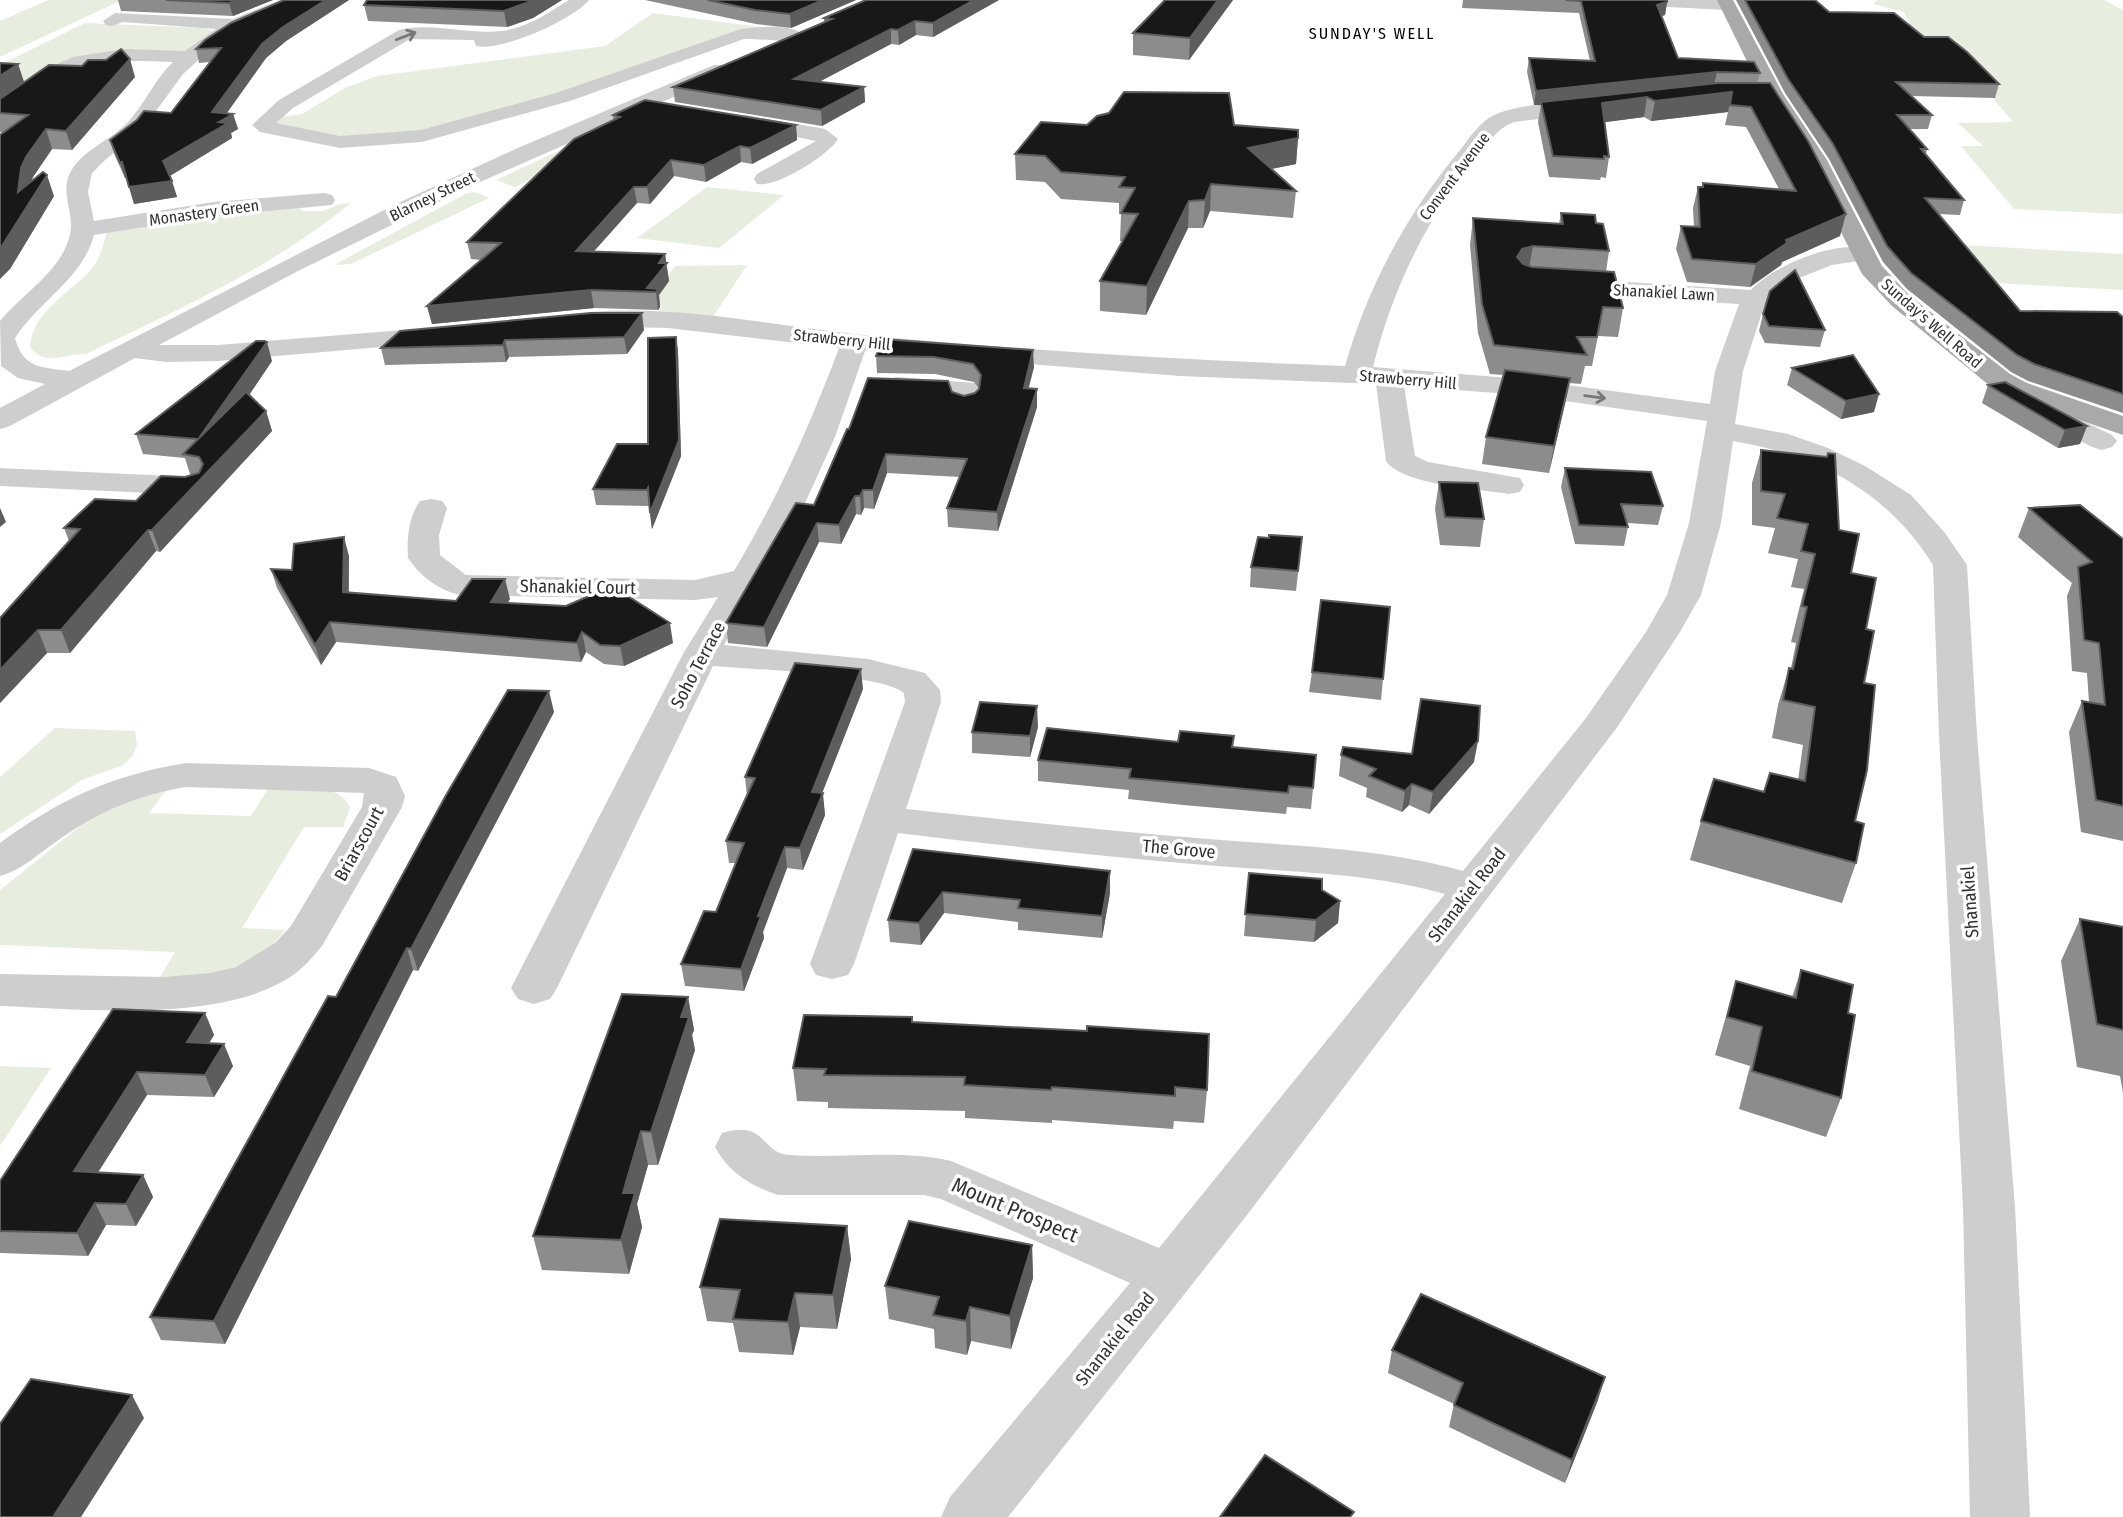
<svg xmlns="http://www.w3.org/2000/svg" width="2123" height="1517" font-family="'Fira Sans Condensed',sans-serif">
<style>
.green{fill:#e8eedf}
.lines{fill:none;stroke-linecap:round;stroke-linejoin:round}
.minor{fill:#cecece;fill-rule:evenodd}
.major{fill:#a9a9a9;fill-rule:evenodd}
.wall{fill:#8c8c8c}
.shaded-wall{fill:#5d5d5d}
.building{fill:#181818;stroke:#5d5d5d;stroke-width:2}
.oneway{stroke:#787878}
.labels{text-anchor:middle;stroke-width:7;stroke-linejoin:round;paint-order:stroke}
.far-neighbourhood-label{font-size:16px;letter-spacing:2px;fill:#000;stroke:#fff}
.far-street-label{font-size:16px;fill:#313131;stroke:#fff}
.street-label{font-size:18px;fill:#313131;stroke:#fff}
.near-street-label{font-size:21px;fill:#313131;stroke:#fff}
</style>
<rect width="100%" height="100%" fill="#fff"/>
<g class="green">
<path d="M48,0H122L0,57V21Z"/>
<path d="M1877,0H2104L2123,10V214L2014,209L1961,146H1983L1958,123L2013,122L1983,87L1912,30L1904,12L1873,4Z"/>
<path d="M653,13L767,28L602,81L439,130L348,140L274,123L275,118L302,114L345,88L377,76L605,46Z"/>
<path d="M85,23L203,28L217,32L188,50L32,80H0V65Z"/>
<path d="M586,138L609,144L515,187L496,180Z"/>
<path d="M707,187L784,195L719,248L637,238Z"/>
<path d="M475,192L489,198L351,264L334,265L467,193Z"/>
<path d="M351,203C272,268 177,310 86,354C63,354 46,367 30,347C33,308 72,294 94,266C101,256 104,241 108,229L194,216L297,206L303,211H323L340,204Z"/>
<path d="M1963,245L2123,254V290L1995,283Z"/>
<path d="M747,265L713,317L659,311L662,306H655L650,299L675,266Z"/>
<path d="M55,728L135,731L137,745L133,755L123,765L82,780L0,834V777Z"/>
<path d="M169,786L149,813L251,816L269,787C294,788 339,780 350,808L343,827H304L242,928L285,930C255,973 206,974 159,979L175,952L0,945V890L105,806Z"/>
<path d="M0,1066L51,1068L0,1146Z"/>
</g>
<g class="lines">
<g class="minor">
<path d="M280,0H303L301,4L233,34L207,52L183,74L140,133L106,159L92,173L88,192L94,221L214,202L324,193L332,195L335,200L332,205L214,216L94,235C83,278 38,302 15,338C23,369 42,367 69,371L396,204L520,147L714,65H728L730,69L728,73L471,186L296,272L159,345H218L441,327L450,329L454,335L450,341L218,361L166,362L135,358L10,426L0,429V408L45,384L18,378L1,366L0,321C22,294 63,270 70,234C75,212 59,193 71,171C85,148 110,141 128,122C145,104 154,80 173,62C144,61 114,59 86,66C57,73 31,98 7,115L0,117V102L50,67L73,57L123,49L185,51L216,29L123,22L112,26L106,25L103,21L115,13L233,19Z"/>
<path d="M569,0H589C573,20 500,52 476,46L474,40L410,39L293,108L276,123L340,136L421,130L556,93L741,29C758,27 792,23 805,36C797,45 758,38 744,39L570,101L422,142L340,148L260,132L252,125L279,100L399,30C433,22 467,35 501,31C527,28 548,13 569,0Z"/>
<path d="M1620,0H1728L1736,5L1727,10L1628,5Z"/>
<path d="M1590,102L1597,104L1600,108L1597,112L1514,122C1497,128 1487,144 1476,158C1426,219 1392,290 1373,367L1522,379L1710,404L1715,371L1739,304L1565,294L1556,291L1552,286L1556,281L1565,278L1751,290C1776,264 1835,240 1871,249L1874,254L1871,259L1832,265L1794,280L1764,306L1743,371L1735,424L1788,434L1828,448L1865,466L1911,495L1945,533L1967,565L1977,735L2015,1207L2030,1517H1970L1963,1207L1939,735L1933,565C1887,491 1817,455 1733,441L1721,523L1701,595L1680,632L1618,726L1247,1215L1008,1517H941L950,1497L1130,1283L941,1199L924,1195H778C751,1186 729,1173 715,1147L722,1133C767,1119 760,1153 789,1155C843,1159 898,1149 951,1161L1159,1248L1445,894C1372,873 1292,872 1217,866C1110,857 1004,846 898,833L854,964L848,975L832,979L816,975L810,964L905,702L904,693C883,674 748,669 713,666L557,988L550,999L534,1004L518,999L511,988L683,654L718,597L695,600L460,595C438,590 420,576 408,558C407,538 408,518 420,501L431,499L442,501L447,508L439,535L440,555L466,575L695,580L734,571C778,497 809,428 839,348L668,328L582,326L578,320L582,314L591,312C679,305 767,325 854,334C1017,350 1182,360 1345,366C1368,286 1407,213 1461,149C1470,137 1480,122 1494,115C1523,102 1560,104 1590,102ZM865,351L1180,376L1376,384L1386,461C1402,485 1480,489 1509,494L1520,492L1524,485L1520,478L1428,462L1415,456L1404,386L1522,395L1707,421L1689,523L1667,595L1646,632L1586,718L1463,871C1381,848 1294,846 1209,839C1108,831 1007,820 906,809L941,702L940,690L925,673L868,659L724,645L801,512L835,437Z"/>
<path d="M745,115L825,129L838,139C829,155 776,188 757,184L754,179L757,174L816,141L738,125L735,121L738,117Z"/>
<path d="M897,377L975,383C981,391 981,400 975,408L965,411L955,408L951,397L887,391L883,385L887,379Z"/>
<path d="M2039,400L2112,435L2117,441L2112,447L2102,450L2092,447L2029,415L2025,409L2029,403Z"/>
<path d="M0,468L192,477L203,479L207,486L203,493L192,495L0,486Z"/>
<path d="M186,763L369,768L396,777L405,796L402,807L322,946C311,959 301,971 287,979C215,1023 82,1009 0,1006V974L164,977L210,973L236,967L275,943L291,926L362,807L364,793L186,787C139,795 99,811 60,839C40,852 23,870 0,876V843C60,799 112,775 186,763Z"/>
</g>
<path class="major" d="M1717,0H1733L1783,94L1827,160L1882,266L1910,296L2010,374L2027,383L2123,416V435L2007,395L1990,386L1892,306L1862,274L1805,160L1763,94Z"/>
</g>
<g class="wall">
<path d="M118,0H273L233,16L121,11Z"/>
<path d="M284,0H349L286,41L266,58L227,113L233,114L238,129L231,133L232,138L170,176L177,197L134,204L127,178H125L115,156L110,140L171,113L210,62L199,63L196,49Z"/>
<path d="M367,0H562L533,18L507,27L368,21L364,5Z"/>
<path d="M645,0H856L791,28L756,24Z"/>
<path d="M999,0L933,37L916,35L899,45L891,44L819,82L864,87L865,102L822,126L675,102L673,87L824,22V18Z"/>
<path d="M1165,0H1233L1189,60L1133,55V33Z"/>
<path d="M1463,0H1667V2L1665,15L1662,16L1678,58L1760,73L1757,83L1840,236L1782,262L1781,265L1750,287L1687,282L1676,249L1681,226L1694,227L1693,208L1698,187H1702L1703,183L1779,189L1746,127L1725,125L1728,112L1651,121L1644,117L1605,122L1609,157L1606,178L1601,177L1600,180L1549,177L1538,122L1541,105H1534L1527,72L1529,58L1590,61L1579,13L1462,8Z"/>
<path d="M1736,0H1815L1829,12L1924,37L1999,84L1995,98L1911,96L1932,115L1928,129H1909L1927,149L1926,154L1964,200L1960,215L1938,214L2020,311L2123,317V413L2028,381L2011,372L1907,289L1883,262L1829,159L1785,93Z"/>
<path d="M0,63L18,64L24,82L0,99L135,77L72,150L52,149L33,177L31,182L54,196L10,269L3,133L0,132Z"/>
<path d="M613,115L796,125L797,140L752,164L741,162L706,182L674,176L650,204L637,203L594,251L665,254L669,281L659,295L660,307L658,310L594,308L432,324L427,306L481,260L471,259L467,242L613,120Z"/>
<path d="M1087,125H1234L1298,138L1296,164L1271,169L1296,191L1293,218L1210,211L1203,228H1188L1146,315L1100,311V281L1123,241H1120L1121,214H1119V203L1061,199L1045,182L1016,180L1015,154Z"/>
<path d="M1561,213L1596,223L1609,251L1606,272L1623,308L1618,337L1598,336L1592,366H1585L1581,384L1569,383L1549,473L1482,464L1486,437L1504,375L1490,374L1478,333L1470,245L1473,218L1559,224Z"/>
<path d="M1763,314L1825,330L1820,347L1765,343L1759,331Z"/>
<path d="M644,330L627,354L509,357L506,362L385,365L381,348Z"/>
<path d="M676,337L678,352L681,456L652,529L649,506L596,505L593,489L648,444Z"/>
<path d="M882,339L1034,367L1028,389H1037V407L998,531L948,527L947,508L960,477L887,473L874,509L864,508L861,515L856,514L841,544L819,542L767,647L728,643L726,623L814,505L849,429L952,392L964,396L975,393L979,389L974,382L935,374L877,373L876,356Z"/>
<path d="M272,361L249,395L266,411L272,431L160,552L156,551L70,653H47L0,703L37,578L69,541L64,528L136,501L185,477L193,475L190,474L185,458L143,454L136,434Z"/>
<path d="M1792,368L1874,412L1841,419L1787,385Z"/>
<path d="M1988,385L2087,426L2080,444L2058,448L1982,403Z"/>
<path d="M1761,450L1839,530L1866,629L1864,683L1855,821L1856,863L1842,903L1690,860L1701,821L1764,792L1798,780L1803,745L1772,738L1778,705L1789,668H1791L1796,643L1791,642L1804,589L1791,587L1798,559L1768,553L1775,528L1752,525V483Z"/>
<path d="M1565,468L1663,506L1658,525L1627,523L1628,527L1624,546L1575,544L1561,487Z"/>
<path d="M1439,482L1484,519L1480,547L1440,545L1435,509Z"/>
<path d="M2029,508L2123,539V841L2081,832L2069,732L2082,701L2089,702L2087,673L2072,671L2067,596L2072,583L2018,537Z"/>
<path d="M1302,537L1296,591L1250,587L1251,567L1269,538Z"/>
<path d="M349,556V592L456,601L510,599L507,603L673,643L624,666L604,664L586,652L581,662L336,642L321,665L277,588L271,569L292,570Z"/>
<path d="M1312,672L1383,679L1381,700L1309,692Z"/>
<path d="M863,689L822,793L825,815L803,870L787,868L763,932L764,938L744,991L685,986L681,964L716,912L736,863H729L726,841L747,796L745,777Z"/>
<path d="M554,712L418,971L413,970L225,1344L161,1340L150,1317L336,997Z"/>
<path d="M1038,727L1030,757L972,753V732Z"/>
<path d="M1233,748L1313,788L1311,809L1287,807L1286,814L1183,805L1128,799L1129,790L1038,781V760Z"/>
<path d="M1341,755L1474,762L1429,814L1409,805L1402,812L1366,797L1367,788L1339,776Z"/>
<path d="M913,849L1110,893L1102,938L1018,930V922L944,913L921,945L890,942L888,920Z"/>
<path d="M1249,873L1322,890L1340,901L1338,923L1314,942L1244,936Z"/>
<path d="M2080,919L2123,927V1093L2120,1076L2077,1067L2061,961Z"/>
<path d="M1801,970L1848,1013L1841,1098L1826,1137L1739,1109L1750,1066L1715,1055L1736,981L1792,997Z"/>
<path d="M688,997L694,1030L692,1035L695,1050L658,1165H648L637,1204L642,1227L629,1274L542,1270L533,1236Z"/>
<path d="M205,1013L214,1035L209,1043L233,1066L214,1097L147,1095L98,1172L143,1175L153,1197L136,1226L106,1225L88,1256L0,1253V1181Z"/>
<path d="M913,1022L1207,1090L1204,1123L1174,1121L1173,1129L1052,1120V1123L965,1118V1111L828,1108V1102L797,1101L793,1068Z"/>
<path d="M847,1226L851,1259L837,1329L800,1327L793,1355L739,1352L733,1323L707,1321L700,1287Z"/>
<path d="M1032,1245L1033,1278L1011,1349L971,1341L967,1355L935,1348L934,1329L889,1319L885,1286Z"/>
<path d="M1392,1350L1598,1400L1565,1483L1449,1427L1454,1404L1388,1373Z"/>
</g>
<g class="shaded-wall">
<path d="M237,0H273L233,16L229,3Z"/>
<path d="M326,0H349L286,41L266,58L221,121L233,114L238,129L231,133L232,138L168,177L163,161L212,112L262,44L283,27Z"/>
<path d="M534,0H562L533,18L507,27L504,11Z"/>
<path d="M823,0H856L791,28L790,14Z"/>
<path d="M974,0H999L933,37V23Z"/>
<path d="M1218,0H1233L1189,60L1190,38Z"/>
<path d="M1667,2L1665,15L1655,18L1657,5Z"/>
<path d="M915,21L916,35L899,45L898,30Z"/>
<path d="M891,29V44L796,94L794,79Z"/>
<path d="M130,59L135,77L72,150L66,131Z"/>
<path d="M18,64L24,82L0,99V76Z"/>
<path d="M1717,72L1714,85L1541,102V105H1534L1536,91Z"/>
<path d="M864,87L865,102L822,126L821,110Z"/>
<path d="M1732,92L1728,112L1651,121L1655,101Z"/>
<path d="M1647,97L1644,117L1599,123L1602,103Z"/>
<path d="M796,125L797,140L752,164L750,148Z"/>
<path d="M46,129L52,149L33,177L28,189L47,175L54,196L10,269L0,279V249L21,168L26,157Z"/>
<path d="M1298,138L1296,164L1246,174L1248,148Z"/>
<path d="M740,146L741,162L706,182L704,165Z"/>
<path d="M671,160L674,176L650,204L647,187Z"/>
<path d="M122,162L127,178H125L120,163Z"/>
<path d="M172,181L177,197L134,204L129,187Z"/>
<path d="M1211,184L1210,211L1203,228L1205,200Z"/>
<path d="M634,187L637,203L579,268L576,251Z"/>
<path d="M1189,201L1188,228L1146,315L1147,286Z"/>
<path d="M1846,214L1840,236L1782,262L1781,265L1750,287L1756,264L1786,240Z"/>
<path d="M1533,246L1528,273L1517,257L1522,249Z"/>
<path d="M665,254L669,281L659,295L660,307L658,310L656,292L647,288L659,263Z"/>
<path d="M591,290L594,308L432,324L427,306Z"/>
<path d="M642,313L644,330L627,354L624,337Z"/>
<path d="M676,337L678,352L681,456L652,529L650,513Z"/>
<path d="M505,340L509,357L506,362L503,345Z"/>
<path d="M267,342L272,361L206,459L199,438Z"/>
<path d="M1033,350L1034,367L1024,406V388Z"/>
<path d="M1570,378L1565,404L1549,473L1554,446Z"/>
<path d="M1037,389V407L998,531L997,512Z"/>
<path d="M1879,394L1874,412L1841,419L1846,401Z"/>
<path d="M266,411L272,431L160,552L152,530Z"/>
<path d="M2087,426L2080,444L2058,448L2065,430Z"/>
<path d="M886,454L887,473L874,509L873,490Z"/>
<path d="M863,490L864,508L861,515L860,496Z"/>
<path d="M855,496L856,514L841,544L839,525Z"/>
<path d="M0,508L6,522L0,527Z"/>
<path d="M817,523L819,542L767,647L764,627Z"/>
<path d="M148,530L156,551L70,653L61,630Z"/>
<path d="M344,537L349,556L348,611L343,592Z"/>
<path d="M505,579L510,599L495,622L491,602Z"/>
<path d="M330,622L336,642L321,665L315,645Z"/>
<path d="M670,623L673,643L624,666L620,646Z"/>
<path d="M38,630L47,653L0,703V670Z"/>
<path d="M582,632L586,652L581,662L577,643Z"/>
<path d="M861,669L863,689L814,814L812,792Z"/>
<path d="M549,691L554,712L418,971L411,949Z"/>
<path d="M1037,706L1038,727L1030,757V736Z"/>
<path d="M1478,741L1474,762L1429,814L1433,792Z"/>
<path d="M1412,784L1409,805L1402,812L1405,791Z"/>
<path d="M823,793L825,815L803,870L800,848Z"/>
<path d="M785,847L787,868L763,932L764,938L744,991L741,969L758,916Z"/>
<path d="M1110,871V893L1102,938V916Z"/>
<path d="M943,892L944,913L921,945L919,923Z"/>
<path d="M1340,901L1338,923L1314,942L1316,920Z"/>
<path d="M407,948L413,970L225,1344L214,1321Z"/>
<path d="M688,997L694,1030L692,1035L695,1050L658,1165L651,1132L681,1017Z"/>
<path d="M205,1013L214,1035L196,1064L187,1042Z"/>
<path d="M224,1044L233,1066L214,1097L205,1075Z"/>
<path d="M137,1072L147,1095L85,1193L74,1171Z"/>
<path d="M641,1131L648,1165L637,1204L642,1227L629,1274L621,1240L623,1193Z"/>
<path d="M143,1175L153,1197L136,1226L126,1204Z"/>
<path d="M95,1203L106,1225L88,1256L77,1233Z"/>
<path d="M847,1226L851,1259L837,1329L833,1295Z"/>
<path d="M1032,1245L1033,1278L1011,1349L1010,1316Z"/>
<path d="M795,1293L800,1327L793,1355L788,1322Z"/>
<path d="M970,1307L971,1341L967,1355L966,1321Z"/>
<path d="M1605,1377L1598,1400L1565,1483L1572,1460Z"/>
<path d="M132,1395L144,1418L81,1517H53Z"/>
</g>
<g class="building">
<path d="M166,0H237L229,3Z"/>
<path d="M284,0H326L283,27L262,44L212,112L233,114L219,122L228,123L163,161L172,181L129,187L122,162L120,163L110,140L137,120L144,111L171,113L221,48L196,49L205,40L231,23Z"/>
<path d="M367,0H534L504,11L364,5Z"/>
<path d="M708,0H823L790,14L755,10Z"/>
<path d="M866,0H974L933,23L915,21L898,30L891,29L794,79L864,87L821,110L673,87L832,19L824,18Z"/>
<path d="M1165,0H1218L1190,38L1133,33Z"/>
<path d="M1566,0H1667V2L1657,5L1678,58L1754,62L1760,73L1717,72L1536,91L1529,58L1595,61L1581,1Z"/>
<path d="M1745,0H1815L1829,12L1894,13L1924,37H1948L1967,52L1999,84L1896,82L1932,115H1897L1927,149H1921L1964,200L1925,198L2020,311L2117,312L2123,317V394L2034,364L2017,355L1911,273L1887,246L1833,144L1788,79Z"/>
<path d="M121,49L130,59L66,131L46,129L26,157L21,168L18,192L43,172L47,175L0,249V135L28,115L0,113V99L49,65L82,66L88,60H106Z"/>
<path d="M0,63L18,64L0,76Z"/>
<path d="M1718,83H1770L1808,141L1846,214L1786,240L1787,243L1756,264L1692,259L1681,226L1700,227L1698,187H1703V183L1796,191L1751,107L1730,105L1732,92L1655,101L1647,97L1602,103L1609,157L1604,156V159L1553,156L1541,102Z"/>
<path d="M1124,92L1229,93L1234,125L1298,130V138L1248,148L1296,191L1211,184L1205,200L1189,201L1147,286L1100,281L1138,214L1121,213L1135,188L1119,187L1125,177L1061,172L1045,156L1015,154L1041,122L1087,125L1097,116L1109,113Z"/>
<path d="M645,100L796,125L750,148L740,146L704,165L671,160L647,187H634L576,251L665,254L659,263H667L647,288L658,289L656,292L591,290L427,306L501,243L467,242L574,139L620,117L613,115Z"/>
<path d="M1561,213L1595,215L1596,223L1603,224L1609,251L1533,246L1522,249L1517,257L1523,264L1532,267L1614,272L1623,308L1603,307L1597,337H1577L1587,355L1494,345L1482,304L1473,218L1563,224Z"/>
<path d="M1795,270L1825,330L1769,326L1763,314L1770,291Z"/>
<path d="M591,313H642L624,337L505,340L503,345L381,348L400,331Z"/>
<path d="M676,337L679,440L650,513L648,488L647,490L593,489L617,444H648V338Z"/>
<path d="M882,339L1033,350L1024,388L1037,389L997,512L947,508L967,459L886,454L873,490H863L860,496H855L839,525L817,523L764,627L726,623L796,503L814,505L847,429H849L868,378L948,381L952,392L964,396L975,393L979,389L981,375L973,364L934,357L876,356Z"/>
<path d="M256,341H265L267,342L199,438L246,392L266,411L152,530H148L61,630H38L0,670V618L80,529L64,528L95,499L136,501L161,476L185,477L199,473L203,464L199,457L183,454L198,439L136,434Z"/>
<path d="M1853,355L1879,394L1846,401L1792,368Z"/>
<path d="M1505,370L1570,378L1554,446L1486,437Z"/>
<path d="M2005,382L2087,426L2065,430L1988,385Z"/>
<path d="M1761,450L1827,457L1828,453L1835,454L1839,530L1859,534L1851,573L1876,578L1866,629L1874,631L1864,683L1875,685L1867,770L1855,821L1864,824L1856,863L1701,821L1714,779L1764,792L1770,773L1805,781L1815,707L1783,700L1789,668L1793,669L1807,607L1802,606L1815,554L1801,551L1808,524L1777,518L1785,494L1761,491Z"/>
<path d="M1565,468L1651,472L1663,506L1621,504L1628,527L1579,525Z"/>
<path d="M1439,482L1478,483L1484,519L1445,517Z"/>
<path d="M2080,505L2123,539V806L2096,800L2082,701L2105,705L2099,643L2084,640L2078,567L2092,562L2029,508Z"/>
<path d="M1269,535L1302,537L1298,571L1251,567L1258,537L1269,538Z"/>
<path d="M344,537L343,592L456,601L472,579H505L491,602L566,606L612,586L670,623L620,646L600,645L582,632L577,643L330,622L315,645L271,569L292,570L294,544Z"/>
<path d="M1321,600L1390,607L1383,679L1312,672Z"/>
<path d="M795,663L861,669L812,792L823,793L800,848L785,847L758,916H761L741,969L681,964L704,911L716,912L744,843L726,841L755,778L745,777Z"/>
<path d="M508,690L549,691L411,949L407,948L214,1321L150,1317L328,996L336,997L445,797Z"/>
<path d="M1421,699L1480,706L1478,741L1433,792L1412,784L1405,791L1369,776L1376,769L1341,755L1343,747L1412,754Z"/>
<path d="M980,702L1037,706L1030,736L972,732Z"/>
<path d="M1047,728L1178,742L1180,731L1234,736L1232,747L1316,755L1313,788L1289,786L1288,793L1184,783L1129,778L1131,769L1038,760Z"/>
<path d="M913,849L1110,871L1102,916L1018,908L1020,900L943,892L919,923L888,920Z"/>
<path d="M1249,873L1322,879V890L1340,901L1316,920L1245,914Z"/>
<path d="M2080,919L2123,927V1030L2097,1024Z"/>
<path d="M1801,970L1853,985L1848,1013L1855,1015L1841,1098L1752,1071L1762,1027L1727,1017L1736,981L1796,998Z"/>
<path d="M622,994L688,997L681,1017H689L651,1132L641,1131L623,1193H635L621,1240L533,1236Z"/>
<path d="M113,1009L205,1013L187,1042L224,1044L205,1075L137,1072L74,1171L143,1175L126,1204L95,1203L77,1233L0,1231V1181Z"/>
<path d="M804,1015L912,1017V1022L1087,1031V1026L1209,1034L1207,1090L1175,1087V1096L1052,1087L1051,1090L964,1085L965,1077L824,1075L826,1069L793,1068Z"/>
<path d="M720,1219L847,1226L833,1295L795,1293L788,1322L733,1319L740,1290L700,1287Z"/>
<path d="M909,1221L1032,1245L1010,1316L970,1307L966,1321L933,1315L939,1297L885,1286Z"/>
<path d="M1421,1294L1605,1377L1572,1460L1454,1405L1463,1383L1392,1350Z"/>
<path d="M31,1379L132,1395L53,1517H0V1424Z"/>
<path d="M1265,1455L1354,1512L1350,1517H1220Z"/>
</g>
<defs><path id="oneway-shaft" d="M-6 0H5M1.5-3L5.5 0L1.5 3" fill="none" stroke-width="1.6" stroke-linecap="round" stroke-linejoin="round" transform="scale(1.75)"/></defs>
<g class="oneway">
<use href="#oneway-shaft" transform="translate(406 36) rotate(-21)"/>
<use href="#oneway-shaft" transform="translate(1595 397) rotate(8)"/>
</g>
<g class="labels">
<g class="far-neighbourhood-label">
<text x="1372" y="39">SUNDAY'S WELL</text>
</g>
<g class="far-street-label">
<text transform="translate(1454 176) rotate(-53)" y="6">Convent Avenue</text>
<text transform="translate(432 196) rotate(-26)" y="6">Blarney Street</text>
<text transform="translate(204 212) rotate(-8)" y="6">Monastery Green</text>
<text transform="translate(1664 292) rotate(3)" y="6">Shanakiel Lawn</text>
<text transform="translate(1932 323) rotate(41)" y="6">Sunday's Well Road</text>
<text transform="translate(842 339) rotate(6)" y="6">Strawberry Hill</text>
<text transform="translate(1408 379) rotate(5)" y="6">Strawberry Hill</text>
</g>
<g class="street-label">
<text transform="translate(578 587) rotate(1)" y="6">Shanakiel Court</text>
<text transform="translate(698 665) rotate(-62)" y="6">Soho Terrace</text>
<text transform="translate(359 844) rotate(-61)" y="6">Briarscourt</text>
<text transform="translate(1179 849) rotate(5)" y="6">The Grove</text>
<text transform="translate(1467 895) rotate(-52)" y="6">Shanakiel Road</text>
<text transform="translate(1970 902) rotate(-94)" y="6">Shanakiel</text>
<text transform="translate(1115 1339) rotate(-51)" y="6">Shanakiel Road</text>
</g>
<g class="near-street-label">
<text transform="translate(1015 1210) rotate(23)" y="7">Mount Prospect</text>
</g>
</g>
</svg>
